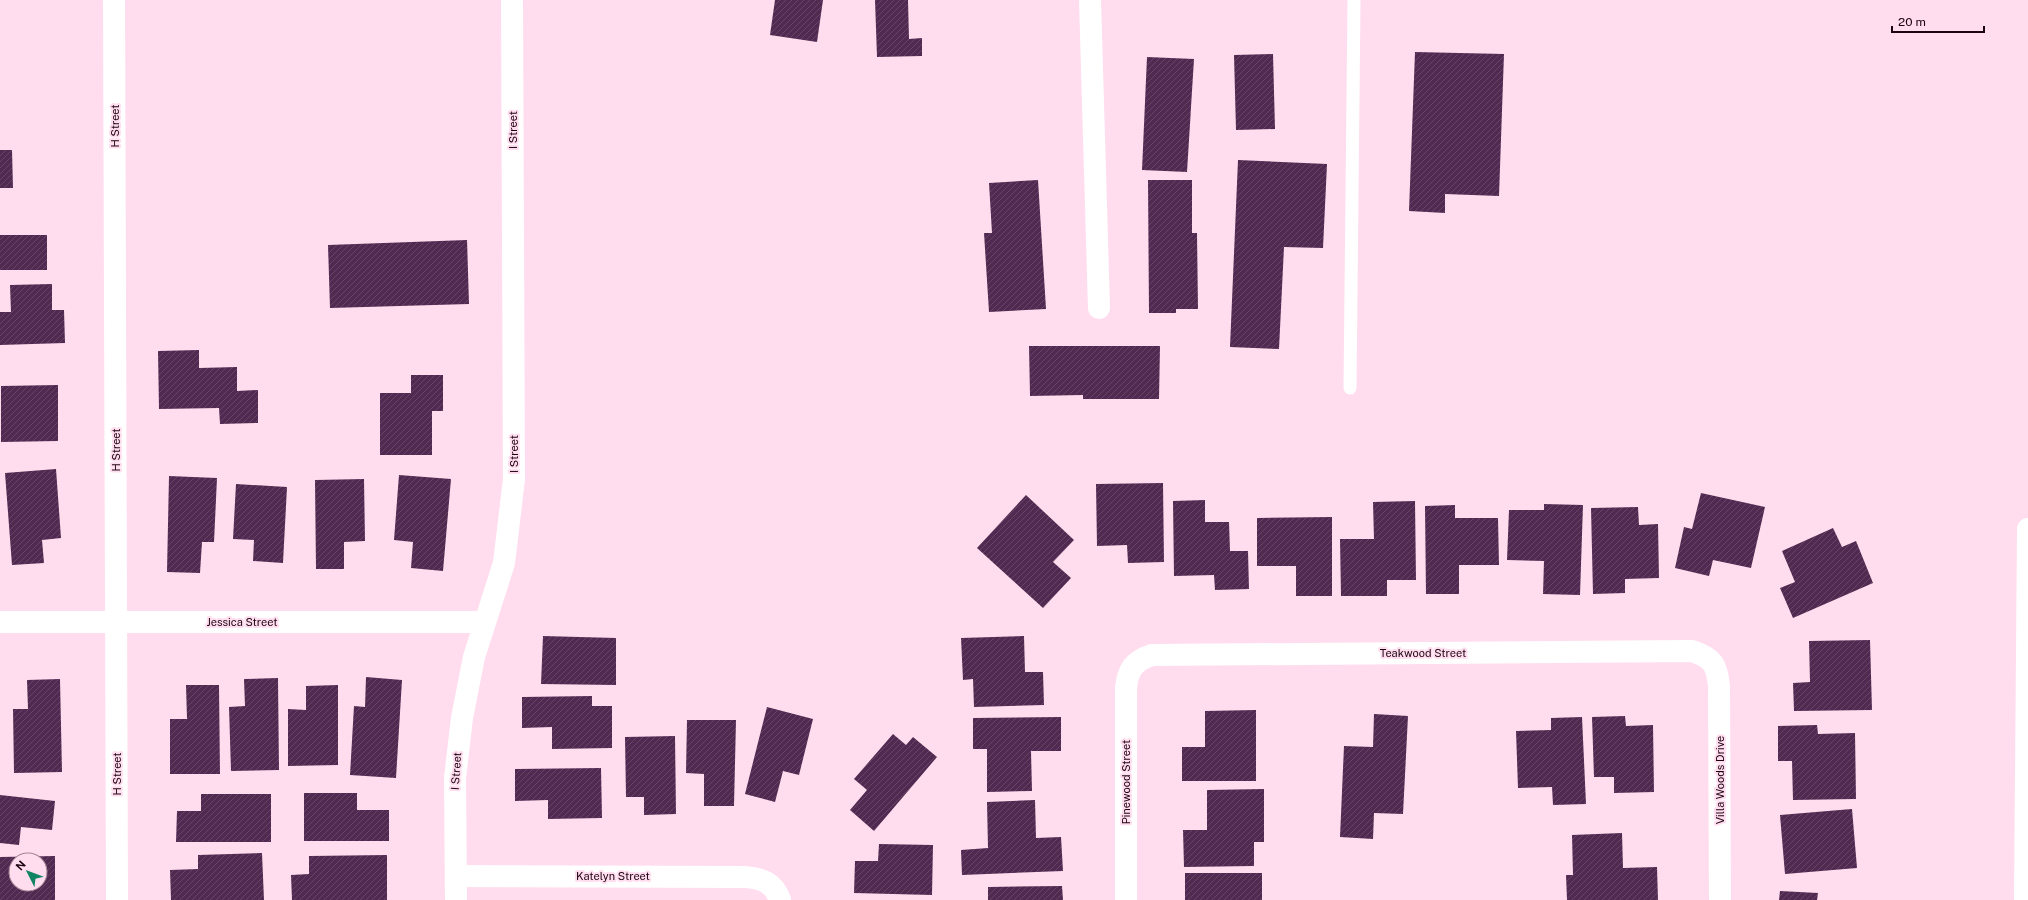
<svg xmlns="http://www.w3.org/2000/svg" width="2028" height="900" font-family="'Public Sans',sans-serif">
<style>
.building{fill:url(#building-hatch);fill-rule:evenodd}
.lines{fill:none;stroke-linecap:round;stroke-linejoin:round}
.lane{stroke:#fff;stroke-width:13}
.street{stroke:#fff;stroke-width:22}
.labels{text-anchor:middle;stroke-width:4;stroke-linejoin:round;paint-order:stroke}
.street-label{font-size:11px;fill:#1b0311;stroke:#fde}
</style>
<defs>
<pattern id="building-hatch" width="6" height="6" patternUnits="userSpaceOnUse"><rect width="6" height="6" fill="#512a51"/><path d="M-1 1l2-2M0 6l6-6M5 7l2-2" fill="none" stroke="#664566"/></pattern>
</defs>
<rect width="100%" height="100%" fill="#fde"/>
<g class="building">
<path d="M775,0H823L817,42L770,35Z"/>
<path d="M875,0H908L909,39L922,38V56L877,57Z"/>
<path d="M1415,52L1504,54L1499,196L1445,194V213L1409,211Z"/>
<path d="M1273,54L1275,129L1236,130L1234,55Z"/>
<path d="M1147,57L1194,59L1187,172L1142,170Z"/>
<path d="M0,150H12L13,188H0Z"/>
<path d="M1238,160L1327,164L1323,248L1284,247L1279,349L1230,347Z"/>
<path d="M1038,180L1046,309L989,312L984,233H992L989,183Z"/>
<path d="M1148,180H1192V233H1197L1198,309H1176V313H1149Z"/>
<rect x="0" y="235" width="47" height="35"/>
<path d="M467,240L469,304L330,308L328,245Z"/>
<path d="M52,284V310H64L65,343L0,345V312H11L10,285Z"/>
<path d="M1029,346H1160L1159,399H1083V395L1030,396Z"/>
<path d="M199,350V368L237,367V391L258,390V423L220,424L219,408L159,409L158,351Z"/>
<path d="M411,375H443V411H432V455H380V393H411Z"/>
<path d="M58,385V441L1,442V386Z"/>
<path d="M56,469L61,538L42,540L44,563L12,565L5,473Z"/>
<path d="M399,475L451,479L443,571L411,568L413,542L394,540Z"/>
<path d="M169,476L217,478L214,542H202L200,573L167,572Z"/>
<path d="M364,479L365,541L344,542V569H316L315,480Z"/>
<path d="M1163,483L1164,562L1128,563L1127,545L1097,546L1096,484Z"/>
<path d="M236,484L287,487L283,563L253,561L254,540L233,539Z"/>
<path d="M1701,493L1765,507L1751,568L1713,560L1709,576L1675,568L1684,527L1692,529Z"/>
<path d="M1026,495L1074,540L1053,562L1071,578L1043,608L977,548Z"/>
<path d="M1205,500V522H1229L1230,551H1248L1249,589L1215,590L1214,575L1174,576L1173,501Z"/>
<path d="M1415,501L1416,580H1387V596H1341L1340,539H1374L1373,502Z"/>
<path d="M1544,504L1583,505L1580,595L1543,594L1544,561L1507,560L1509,510H1544Z"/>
<path d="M1455,505V518H1498L1499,565H1459V594H1426L1425,506Z"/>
<path d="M1638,507L1639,525L1658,524L1659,578L1625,579V593L1593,594L1591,508Z"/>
<path d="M1332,517V596H1296V566H1257V518Z"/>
<path d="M1833,528L1842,547L1856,541L1873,583L1793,618L1780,588L1795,582L1782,551Z"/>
<path d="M543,636L616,638V685L541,684Z"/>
<path d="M1024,636L1025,672H1043L1044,705L974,707L973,679L963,680L961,638Z"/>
<path d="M1870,640L1872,710L1794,711L1793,683L1810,682L1809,641Z"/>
<path d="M366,677L402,680L396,778L350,775L354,706L365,707Z"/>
<path d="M278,678L279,770L231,771L229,707L245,706L244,679Z"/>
<path d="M60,679L62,772L14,773L13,709H28L27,680Z"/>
<path d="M186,685H219L220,774H170V719H187Z"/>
<path d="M338,685V765L288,766V709L306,710V686Z"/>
<path d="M592,696V706H612V748L552,749V727L522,728V697Z"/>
<path d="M767,707L813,719L799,775L783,771L775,802L745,794Z"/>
<path d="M1256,710V781H1182V747H1205V711Z"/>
<path d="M1374,714L1408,716L1403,814L1374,813L1373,839L1340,837L1344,746L1373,747Z"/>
<path d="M1625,716L1626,726L1653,725L1654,792L1614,793V777H1594L1592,717Z"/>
<path d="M1061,717V751H1031L1032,791L987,792V749H973V718Z"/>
<path d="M1582,717L1586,804L1553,805L1552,787L1518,788L1516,731L1551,730V718Z"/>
<path d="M687,720H736L734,806H704V774L686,773Z"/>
<path d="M1817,725L1818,734L1855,733L1856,799L1793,800L1792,761H1778V726Z"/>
<path d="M893,734L906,745L913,737L937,757L874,831L850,810L867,790L854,779Z"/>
<path d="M675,736L676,814L644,815V797H626L625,737Z"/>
<path d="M601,768L602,818L548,819V800L515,801V769Z"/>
<path d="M1264,789V842H1254V866L1184,867L1183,830H1207V790Z"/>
<path d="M304,793H357V810H389V841H304Z"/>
<path d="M201,794H271V842H176L177,811H201Z"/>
<path d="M0,795L55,801L52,830L21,827L19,845L0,843Z"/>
<path d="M1035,800L1036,838L1061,837L1063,871L962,875L961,850L988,848L987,802Z"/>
<path d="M1852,809L1857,868L1785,874L1780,815Z"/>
<path d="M1622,833L1623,868L1657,867L1658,900H1567L1566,875H1573L1572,835Z"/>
<path d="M879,844L933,845L932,895L854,893L855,861H878Z"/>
<path d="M262,853L264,900H171L170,870L198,869V855Z"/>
<path d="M387,855V900H292L291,875L309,874V856Z"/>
<path d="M55,856V900H0V857ZM16,860H40V884H16Z"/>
<rect x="1185" y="873" width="77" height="27"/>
<path d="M1062,886L1063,900H988V887Z"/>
<path d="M1780,891L1818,893L1817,900H1779Z"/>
</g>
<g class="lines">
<path class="lane" d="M1350,388L1354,0"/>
<g class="street">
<path d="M114,0L117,900"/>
<path d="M1090,0L1099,308"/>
<path d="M0,622H484"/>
<path d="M456,876L745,877C762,878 774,883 780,900"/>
<path d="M456,900L455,778L462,718L474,657L504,563L514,479L512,0"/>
<path d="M1126,900V688C1128,669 1134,661 1152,655L1692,651C1713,658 1717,665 1719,686L1720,900"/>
<path d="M2025,900L2028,529"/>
</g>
</g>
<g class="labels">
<g class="street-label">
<text transform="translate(115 126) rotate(-90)" y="4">H Street</text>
<text transform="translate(513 130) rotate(-90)" y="4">I Street</text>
<text transform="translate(116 450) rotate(-90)" y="4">H Street</text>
<text transform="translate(514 454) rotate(-90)" y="4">I Street</text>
<text x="242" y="626">Jessica Street</text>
<text x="1423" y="657">Teakwood Street</text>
<text transform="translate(456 771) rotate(-86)" y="4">I Street</text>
<text transform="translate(117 774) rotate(-90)" y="4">H Street</text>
<text transform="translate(1720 780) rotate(-90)" y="4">Villa Woods Drive</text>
<text transform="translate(1126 782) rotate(-90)" y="4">Pinewood Street</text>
<text x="613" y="880">Katelyn Street</text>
</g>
</g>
<g transform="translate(28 872) rotate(312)"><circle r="19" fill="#ffddee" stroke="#a48696"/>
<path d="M0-3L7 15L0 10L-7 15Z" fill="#108463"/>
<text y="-6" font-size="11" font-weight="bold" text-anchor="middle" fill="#1b0311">N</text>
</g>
<path d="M1892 26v6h92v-6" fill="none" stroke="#1b0311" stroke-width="2"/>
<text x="1898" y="26" font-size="12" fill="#1b0311" stroke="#ffddee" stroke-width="3" paint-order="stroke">20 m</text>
</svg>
